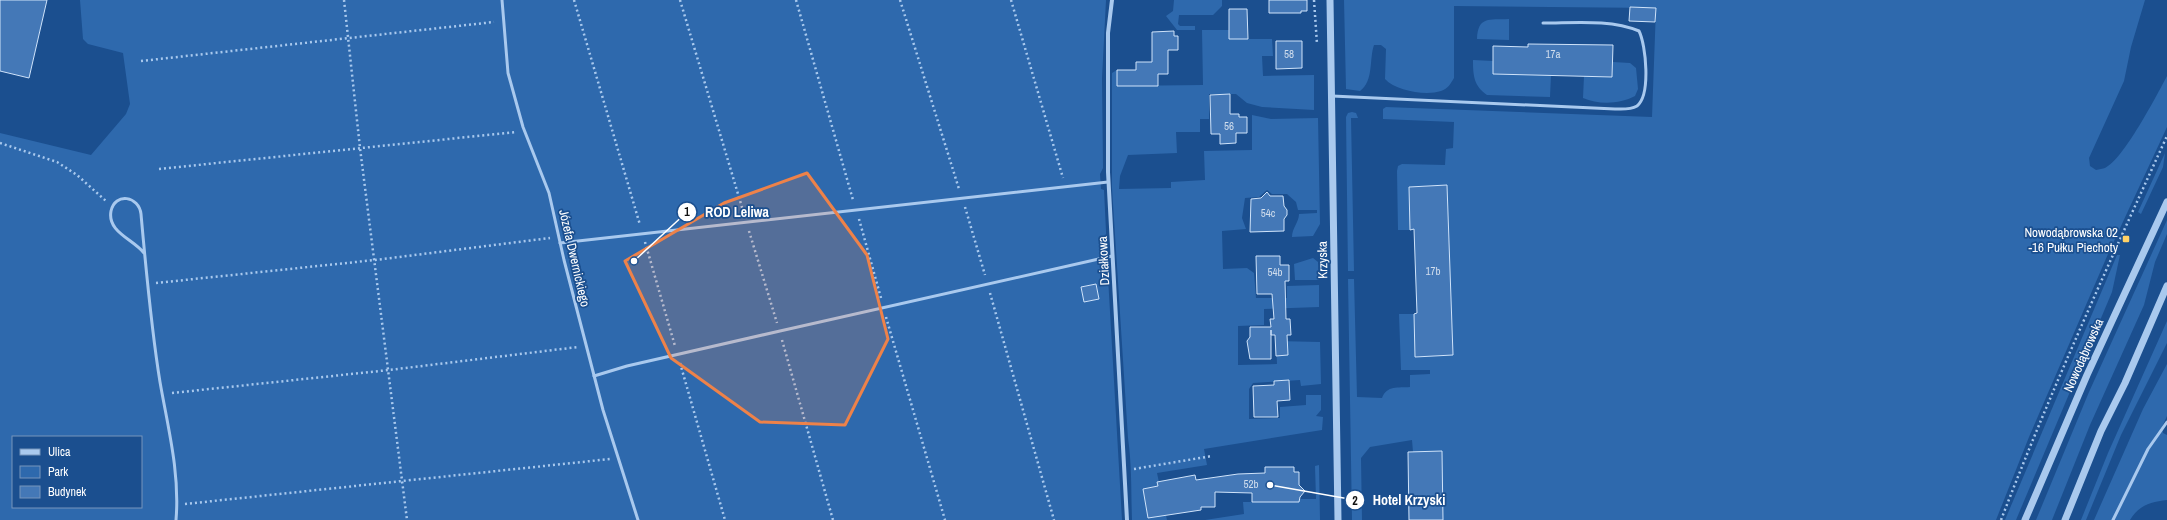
<svg xmlns="http://www.w3.org/2000/svg" width="2167" height="520" font-family="'Archivo Narrow',sans-serif">
<style>
.green{fill:#2e69ad;fill-rule:evenodd}
.building{fill:#4478b7;stroke:#cfe3fa}
.lines{fill:none;stroke-linecap:round;stroke-linejoin:round}
.path{stroke:#a9c9ee;stroke-width:2.5;stroke-dasharray:2 3;stroke-linecap:butt}
.service{stroke:#a9c9ee;stroke-width:3}
.minor{stroke:#a9c9ee;stroke-width:4}
.tertiary{stroke:#a9c9ee;stroke-width:7}
.marked{fill:#ee8249;fill-opacity:0.2;stroke:#ee8249;stroke-width:3;stroke-linejoin:round}
.poi-dot{fill:#ffd166;stroke:#1b4f8f;stroke-width:1.5}
.labels{text-anchor:middle;stroke-width:3.5;stroke-linejoin:round;paint-order:stroke}
.number-label{font-size:11px;fill:#d0dded}
.poi-label{font-size:13px;fill:#fff;stroke:#1b4f8f;text-anchor:end}
.street-label{font-size:13px;fill:#fff;stroke:#1b4f8f}
.leader{fill:none;stroke:#fff;stroke-width:1.5}
.callout-dot{fill:#fff;stroke:#1b4f8f;stroke-width:1.5}
.mark-label{font-size:12px;text-anchor:middle;font-weight:bold;fill:#111}
.callout-label{font-size:14px;text-anchor:middle;font-weight:bold;fill:#fff;stroke:#1b4f8f;stroke-width:3.5;stroke-linejoin:round;paint-order:stroke}
</style>
<rect width="100%" height="100%" fill="#1b4f8f"/>
<g class="green">
<path d="M80,0H1106L1102,78L1103,168L1100,174L1101,189L1104,190L1107,252L1104,254V264L1107,267L1108,277L1122,520H0V133L91,155L126,114L130,104L123,53L88,44L83,39ZM13,437H141V507H13Z"/>
<path d="M1174,0H1222V6L1213,15H1179L1178,24L1180,26H1195V30H1177L1166,16L1173,11Z"/>
<path d="M1344,0H2145L2131,47L2124,81L2089,158L2090,166L2096,170C2099,169 2103,169 2105,168C2123,160 2157,95 2167,76V127L2108,254L2029,437L1996,520H1443L1442,452H1413L1412,440L1370,447L1361,458L1362,520H1352L1348,279H1354L1357,397L1382,398C1387,385 1398,388 1410,387V375L1430,374V370H1401L1399,314H1414L1415,356L1453,355L1447,185L1409,187L1410,230H1398L1397,171L1398,166L1402,164L1445,165L1446,149L1453,148L1454,122L1383,119V109L1386,107L1652,117L1656,8L1454,6V78C1451,83 1448,89 1441,91C1426,96 1396,91 1385,79L1386,49L1381,45H1374C1369,59 1374,81 1360,91L1346,89Z"/>
<path d="M1509,19V40L1477,39C1478,16 1489,20 1509,19Z"/>
<path d="M1202,30H1229V39H1272L1273,56H1262L1263,76L1314,75V110L1262,107L1247,103L1236,94H1209V119H1200V132H1176L1177,153L1128,155L1120,176L1119,189L1171,188V182L1205,180L1204,151L1252,150V115L1271,119L1318,118L1320,224L1313,236L1292,237C1292,228 1299,222 1299,214L1317,213V210H1298L1296,202L1287,194H1272L1267,190L1259,197L1245,198L1242,218L1246,229L1222,231L1223,269L1247,268L1254,273L1256,298H1287V286L1319,285V307L1264,309V325L1238,326V365L1277,364L1276,341L1320,342L1321,384L1301,386L1300,380L1253,383L1249,389V419L1280,418V407L1306,405V395H1321V410L1316,416L1323,417L1322,430L1204,449L1207,465L1157,473L1167,520H1132C1131,492 1132,466 1128,438L1112,188V73L1117,70V86L1203,85Z"/>
<path d="M1473,60L1493,61V74L1551,75L1550,97L1487,95C1474,86 1473,76 1473,60Z"/>
<path d="M1613,62L1630,63L1636,68L1638,89L1635,96C1620,104 1599,105 1583,98L1584,76L1612,77Z"/>
<path d="M1352,112L1356,113L1358,118H1351L1354,271H1348L1346,117L1348,113Z"/>
<path d="M2165,153L2163,167L2141,214L2138,212Z"/>
<path d="M2167,220V234L2155,262L2144,305L2090,425L2052,520H2036L2089,392Z"/>
<path d="M2117,255H2120L2112,292L2016,520H2005Z"/>
<path d="M1313,258L1318,262L1319,280H1295L1294,264Z"/>
<path d="M2167,321V343L2121,435L2086,520H2081L2108,453Z"/>
<path d="M2167,364V416L2162,427L2163,433L2167,435V500C2151,502 2139,505 2130,520H2094L2143,409Z"/>
<path d="M1319,465L1320,520H1205L1244,514L1243,502H1299L1300,499H1316L1315,466Z"/>
</g>
<g class="building">
<path d="M0,0H47L29,78L0,71Z"/>
<path d="M1269,0H1307V11H1301V13H1269Z"/>
<path d="M1630,7L1656,8L1655,22L1629,21Z"/>
<path d="M1229,9H1247L1248,39H1229Z"/>
<path d="M1174,31V36H1178V50H1168V74H1158V86H1117V70H1136V62H1152V32Z"/>
<path d="M1276,41H1302V68L1276,69Z"/>
<path d="M1528,44L1613,45L1612,77L1493,74V46L1528,47Z"/>
<path d="M1230,94V114H1239V117H1247V133H1236V143L1220,144V134H1211L1210,95Z"/>
<path d="M1447,185L1453,355L1415,357L1414,314L1417,313L1414,229L1410,230L1409,187Z"/>
<path d="M1267,192L1270,196H1283L1284,206L1287,210V215L1284,219V231L1250,232L1251,199L1261,198Z"/>
<path d="M1256,256H1280V265H1289V281H1285L1286,319H1290L1291,335H1287L1288,355L1276,356L1275,335H1271V330V359H1250L1247,341L1250,337V327H1271L1270,319H1274L1272,294H1257Z"/>
<path d="M1096,284L1099,299L1084,302L1081,287Z"/>
<path d="M1289,380L1290,400L1277,401L1278,417H1254L1253,386L1274,385V381Z"/>
<path d="M1442,451L1443,520H1409L1408,452Z"/>
<path d="M1265,467H1294V472H1299V485L1305,491L1300,497L1299,502H1252V493L1215,492V507H1201V510L1148,518L1143,489L1158,486L1157,482L1195,475L1196,480L1238,474L1265,473Z"/>
</g>
<g class="lines">
<g class="path">
<path d="M344,0L360,148L407,520"/>
<path d="M574,0L640,225"/>
<path d="M680,0L744,214"/>
<path d="M796,0L853,200"/>
<path d="M900,0L959,189"/>
<path d="M1011,0L1063,178"/>
<path d="M1314,0L1317,44"/>
<path d="M141,61L494,22"/>
<path d="M0,143L57,162L77,175L106,201"/>
<path d="M159,169L516,132"/>
<path d="M965,207L985,275"/>
<path d="M859,219L881,298"/>
<path d="M749,231L777,323"/>
<path d="M645,242L675,346"/>
<path d="M156,283L375,260L550,238"/>
<path d="M990,293L1054,520"/>
<path d="M886,317L945,520"/>
<path d="M782,340L833,520"/>
<path d="M680,363L725,520"/>
<path d="M172,393L389,370L578,347"/>
<path d="M1134,469L1212,456"/>
<path d="M185,504L610,459"/>
<path d="M2001,520C2051,390 2109,263 2167,136"/>
</g>
<g class="service">
<path d="M502,0L508,73L523,127L549,193L564,260L603,410L638,520"/>
<path d="M1332,96L1615,109C1623,109 1630,110 1637,106C1651,95 1646,45 1639,31C1610,19 1574,23 1543,23"/>
<path d="M560,243L1108,182"/>
<path d="M144,253C133,239 107,232 111,211C115,192 139,196 141,214C146,270 151,327 160,382C168,428 180,473 176,520"/>
<path d="M594,376L627,366L780,331L1112,256"/>
<path d="M2113,520L2148,449L2167,422"/>
</g>
<path class="minor" d="M1112,0L1108,33V172L1127,520"/>
<g class="tertiary">
<path d="M1330,0L1338,520"/>
<path d="M2025,520L2087,375L2167,202"/>
<path d="M2065,520L2101,431L2125,383L2167,286"/>
</g>
</g>
<path class="marked" d="M807,173L867,255L888,339L845,425L760,422L671,358L625,261L724,203Z"/>
<rect class="poi-dot" x="2122" y="235" width="8" height="8" rx="2"/>
<g class="labels">
<g class="number-label">
<text x="1289" y="58">58</text>
<text x="1553" y="58">17a</text>
<text x="1229" y="130">56</text>
<text x="1268" y="217">54c</text>
<text x="1433" y="275">17b</text>
<text x="1275" y="276">54b</text>
<text x="1251" y="488">52b</text>
</g>
<g class="poi-label">
<text x="2118" y="237">Nowodąbrowska 02<tspan x="2118" dy="15">-16 Pułku Piechoty</tspan></text>
</g>
<g class="street-label">
<text transform="translate(575 258) rotate(77)" y="5">Józefa Dwernickiego</text>
<text transform="translate(1322 260) rotate(-91)" y="5">Krzyska</text>
<text transform="translate(1103 261) rotate(-93)" y="5">Działkowa</text>
<text transform="translate(2083 355) rotate(-66)" y="5">Nowodąbrowska</text>
</g>
</g>
<path class="leader" d="M634 261L687 212M1270 485L1355 500"/>
<g class="callout-dot">
<circle cx="634" cy="261" r="4"/>
<circle cx="1270" cy="485" r="4"/>
<circle cx="687" cy="212" r="10"/>
<circle cx="1355" cy="500" r="10"/>
</g>
<g class="mark-label">
<text x="687" y="216">1</text>
<text x="1355" y="505">2</text>
</g>
<g class="callout-label">
<text x="737" y="217">ROD Leliwa</text>
<text x="1409" y="505">Hotel Krzyski</text>
</g>
<rect x="12" y="436" width="130" height="72" fill="#1b4f8f" stroke="#7695bc"/>
<rect x="20" y="449" width="20" height="6" fill="#a9c9ee" stroke="#7695bc"/>
<text x="48" y="456" font-size="12" fill="#ffffff">Ulica</text>
<rect x="20" y="466" width="20" height="12" fill="#2e69ad" stroke="#7695bc"/>
<text x="48" y="476" font-size="12" fill="#ffffff">Park</text>
<rect x="20" y="486" width="20" height="12" fill="#4478b7" stroke="#7695bc"/>
<text x="48" y="496" font-size="12" fill="#ffffff">Budynek</text>
</svg>
